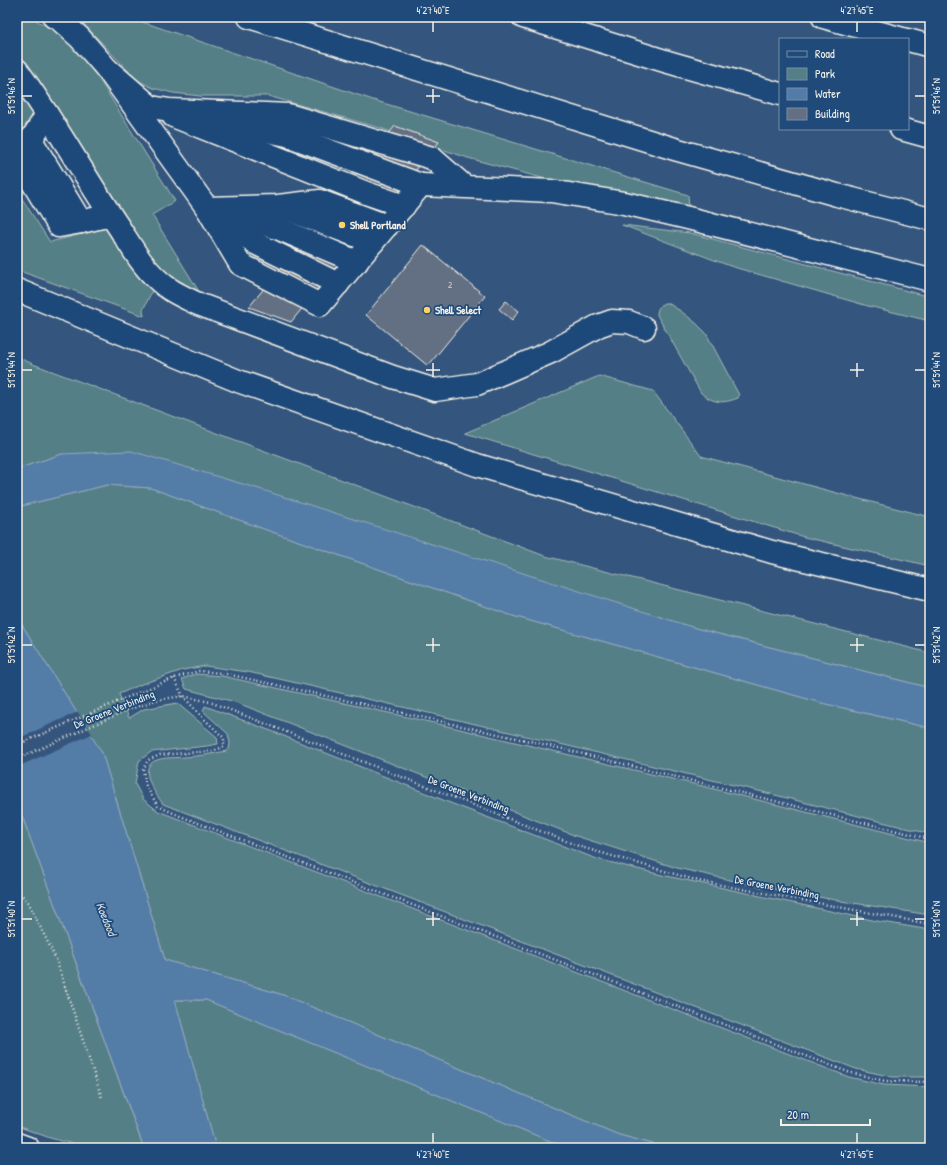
<svg xmlns="http://www.w3.org/2000/svg" width="947" height="1165" font-family="'Patrick Hand',sans-serif">
<style>
.green{fill:#557f87;stroke:#a4b8b8}
.water{fill:#527ba7;stroke:#93aac1}
.pier{fill:#34557d}
.building{fill:#646f83;stroke:#f4f1e8}
.lines{fill:none;stroke-linecap:round;stroke-linejoin:round}
.minor-casing{stroke:#f4f1e8;stroke-width:25}
.major-casing{stroke:#f4f1e8;stroke-width:25}
.highway-casing{stroke:#f4f1e8;stroke-width:25}
.path{stroke:#f4f1e8;stroke-width:2.5;stroke-dasharray:1 3;stroke-linecap:butt}
.minor{stroke:#1f4a7a;stroke-width:22}
.major{stroke:#1f4a7a;stroke-width:22}
.highway{stroke:#1f4a7a;stroke-width:22}
.ticks{fill:none;stroke:#f4f1e8;stroke-width:1.5}
.poi-dot{fill:#ffd166;stroke:#1f4a7a;stroke-width:1.5}
.labels{text-anchor:middle;stroke-width:3.5;stroke-linejoin:round;paint-order:stroke}
.number-label{font-size:9px;fill:#d0d0cf}
.poi-label{font-size:11px;font-weight:bold;fill:#f4f1e8;stroke:#1f4a7a;text-anchor:start}
.street-label{font-size:11px;fill:#f4f1e8;stroke:#1f4a7a}
.water-label{font-size:12px;font-style:italic;fill:#dcdfde;stroke:#1f4a7a}
.neatline{fill:none;stroke:#f4f1e8;stroke-width:1.5}
.ticks-label{font-size:10px;text-anchor:middle;fill:#f4f1e8}
</style>
<rect width="100%" height="100%" fill="#34557d"/>
<filter id="ink" filterUnits="userSpaceOnUse"><feTurbulence type="fractalNoise" baseFrequency=".025" numOctaves="2"/><feDisplacementMap in="SourceGraphic" scale="8" xChannelSelector="R" yChannelSelector="G"/><feConvolveMatrix kernelMatrix="1 2 1 2 8 2 1 2 1" color-interpolation-filters="sRGB"/></filter>
<g filter="url(#ink)">
<g class="green">
<path d="M17,17H31L53,30L69,43L81,56L99,79L175,201L152,215L200,293C194,289 186,287 180,283C164,272 151,256 139,241L37,79L17,50Z"/>
<path d="M75,17H128L373,100L688,195L689,208L553,181L468,158L380,128L268,96H200L173,93L153,88L137,80L81,21Z"/>
<path d="M17,87L35,114L17,137Z"/>
<path d="M17,191L50,242L106,228C120,250 134,272 152,291L143,310L144,316L17,270Z"/>
<path d="M622,225L690,233L930,297V321L868,306L730,266Z"/>
<path d="M664,303H668L682,312L696,323L706,333L739,395L738,398C723,404 713,403 701,393L657,315C657,309 659,306 664,303Z"/>
<path d="M17,357L33,364L545,556L930,653V688L695,628L62,454L17,469Z"/>
<path d="M599,376L653,391L701,456L848,496L930,517V566L804,537L465,433Z"/>
<path d="M107,485L151,488L264,529L513,616L822,703L930,728V834L767,793L420,711L248,672L205,666L183,670L142,684L119,694L129,718L144,709L177,703L217,737L218,744L207,746L151,752L139,761L135,784L143,799L158,811L849,1077L884,1085L930,1087V1148L664,1147L619,1135L283,995L165,960L102,753L17,617V507Z"/>
<path d="M196,674L222,676L434,723L702,786L930,843V915L847,902L761,887L677,868L576,836L235,702L186,689L182,679Z"/>
<path d="M205,706L274,732L458,806L597,859L662,875L877,921L930,930V1077H893L856,1069L163,804C155,793 136,767 157,760C165,757 177,758 185,757C199,756 212,754 226,751L229,749L230,743L228,734L203,711Z"/>
<path d="M17,802L139,1135L144,1148H88L50,1138L17,1126Z"/>
<path d="M175,1000H206L567,1148H216Z"/>
</g>
<g class="water">
<path d="M131,451L256,488L695,628L930,688V728L822,703L513,616L264,529L151,488L107,485L17,507V469L62,454Z"/>
<path d="M17,617L102,753L165,960L283,995L619,1135L664,1147L809,1148H567L206,1000H175L216,1148H144L17,802Z"/>
</g>
<path class="pier" d="M78,712L92,734L17,767V739Z"/>
<g class="building">
<path d="M395,126L439,142L291,322L249,307Z"/>
<path d="M423,245L485,296L428,366L366,315Z"/>
<path d="M506,301L519,311L512,320L499,309Z"/>
</g>
<g class="lines">
<defs>
<g id="minor">
<path d="M54,17L59,19L80,38L107,69L151,107L169,110L288,115L432,158L464,186"/>
<path d="M107,69L207,208L240,264L320,305L421,185L551,191L624,203L688,218L930,280"/>
<path d="M17,70C53,119 82,172 116,223C129,242 140,264 157,279C169,291 184,297 198,304L393,377L435,390L477,384L551,352L598,326L612,321L629,322L644,328"/>
<path d="M47,114L31,140L81,222L110,215"/>
<path d="M173,116L369,194L404,206"/>
<path d="M227,123L287,135L421,185"/>
<path d="M31,140L19,160L59,226L81,222"/>
<path d="M281,207L373,242"/>
<path d="M207,208L278,206L320,201L387,226"/>
<path d="M229,214L277,228L357,262"/>
<path d="M219,217L257,244L338,284"/>
</g>
<path id="major" d="M17,1144L28,1148"/>
<g id="highway">
<path d="M249,17L678,150L837,195L930,219"/>
<path d="M523,17L668,62L780,94"/>
<path d="M823,17L903,39"/>
<path d="M908,40L930,46"/>
<path d="M901,129L930,137"/>
<path d="M17,290L238,381L477,465L772,552L930,590"/>
</g>
</defs>
<use href="#minor" class="minor-casing"/>
<use href="#major" class="major-casing"/>
<use href="#highway" class="highway-casing"/>
<g class="path">
<path d="M174,678L183,696L201,716L224,738V747L212,751L160,755L148,760L143,769L146,786L158,806L180,816L848,1072L885,1081L930,1082"/>
<path d="M17,745L121,700L174,678L199,671L222,673L534,742L930,839"/>
<path d="M17,759L125,711L156,700L183,696L210,702L581,847L699,881L930,924"/>
<path d="M17,890L28,902L56,959L102,1098"/>
</g>
<use href="#minor" class="minor"/>
<use href="#major" class="major"/>
<use href="#highway" class="highway"/>
</g>
</g>
<path class="ticks" d="M433,22V32M857,22V32M433,89V103M22,96H32M426,96H440M915,96H925M433,363V377M857,363V377M22,370H32M426,370H440M850,370H864M915,370H925M433,638V652M857,638V652M22,645H32M426,645H440M850,645H864M915,645H925M433,912V926M857,912V926M22,919H32M426,919H440M850,919H864M915,919H925M433,1133V1143M857,1133V1143"/>
<g class="poi-dot">
<circle cx="342" cy="225" r="4"/>
<circle cx="427" cy="310" r="4"/>
</g>
<g class="labels">
<g class="number-label">
<text x="450" y="288">2</text>
</g>
<g class="poi-label">
<text x="350" y="229">Shell Portland</text>
<text x="435" y="314">Shell Select</text>
</g>
<g class="street-label">
<text transform="translate(114 709) rotate(-22)" y="4">De Groene Verbinding</text>
<text transform="translate(469 794) rotate(21)" y="4">De Groene Verbinding</text>
<text transform="translate(777 887) rotate(11)" y="4">De Groene Verbinding</text>
</g>
<g class="water-label">
<text transform="translate(106 919) rotate(68)" y="4">Koedood</text>
</g>
</g>
<rect width="947" height="1165" fill="none" stroke="#1f4a7a" stroke-width="44"/>
<rect x="779" y="38" width="130" height="92" fill="#1f4a7a" stroke="#748da6"/>
<rect x="787" y="51" width="20" height="6" fill="#1f4a7a" stroke="#748da6"/>
<text x="815" y="58" font-size="12" fill="#f4f1e8">Road</text>
<rect x="787" y="68" width="20" height="12" fill="#557f87" stroke="#748da6"/>
<text x="815" y="78" font-size="12" fill="#f4f1e8">Park</text>
<rect x="787" y="88" width="20" height="12" fill="#527ba7" stroke="#748da6"/>
<text x="815" y="98" font-size="12" fill="#f4f1e8">Water</text>
<rect x="787" y="108" width="20" height="12" fill="#646f83" stroke="#748da6"/>
<text x="815" y="118" font-size="12" fill="#f4f1e8">Building</text>
<path d="M781 1119v6h89v-6" fill="none" stroke="#f4f1e8" stroke-width="2"/>
<text x="787" y="1119" font-size="12" fill="#f4f1e8" stroke="#1f4a7a" stroke-width="3" paint-order="stroke">20 m</text>
<rect x="22" y="22" width="903" height="1121" class="neatline"/>
<g class="ticks-label">
<text x="433" y="14">4°27'40"E</text>
<text x="857" y="14">4°27'45"E</text>
<text transform="translate(11 96) rotate(-90)" y="4">51°51'46"N</text>
<text transform="translate(936 96) rotate(-90)" y="4">51°51'46"N</text>
<text transform="translate(11 370) rotate(-90)" y="4">51°51'44"N</text>
<text transform="translate(936 370) rotate(-90)" y="4">51°51'44"N</text>
<text transform="translate(11 645) rotate(-90)" y="4">51°51'42"N</text>
<text transform="translate(936 645) rotate(-90)" y="4">51°51'42"N</text>
<text transform="translate(11 919) rotate(-90)" y="4">51°51'40"N</text>
<text transform="translate(936 919) rotate(-90)" y="4">51°51'40"N</text>
<text x="433" y="1158">4°27'40"E</text>
<text x="857" y="1158">4°27'45"E</text>
</g>
</svg>
